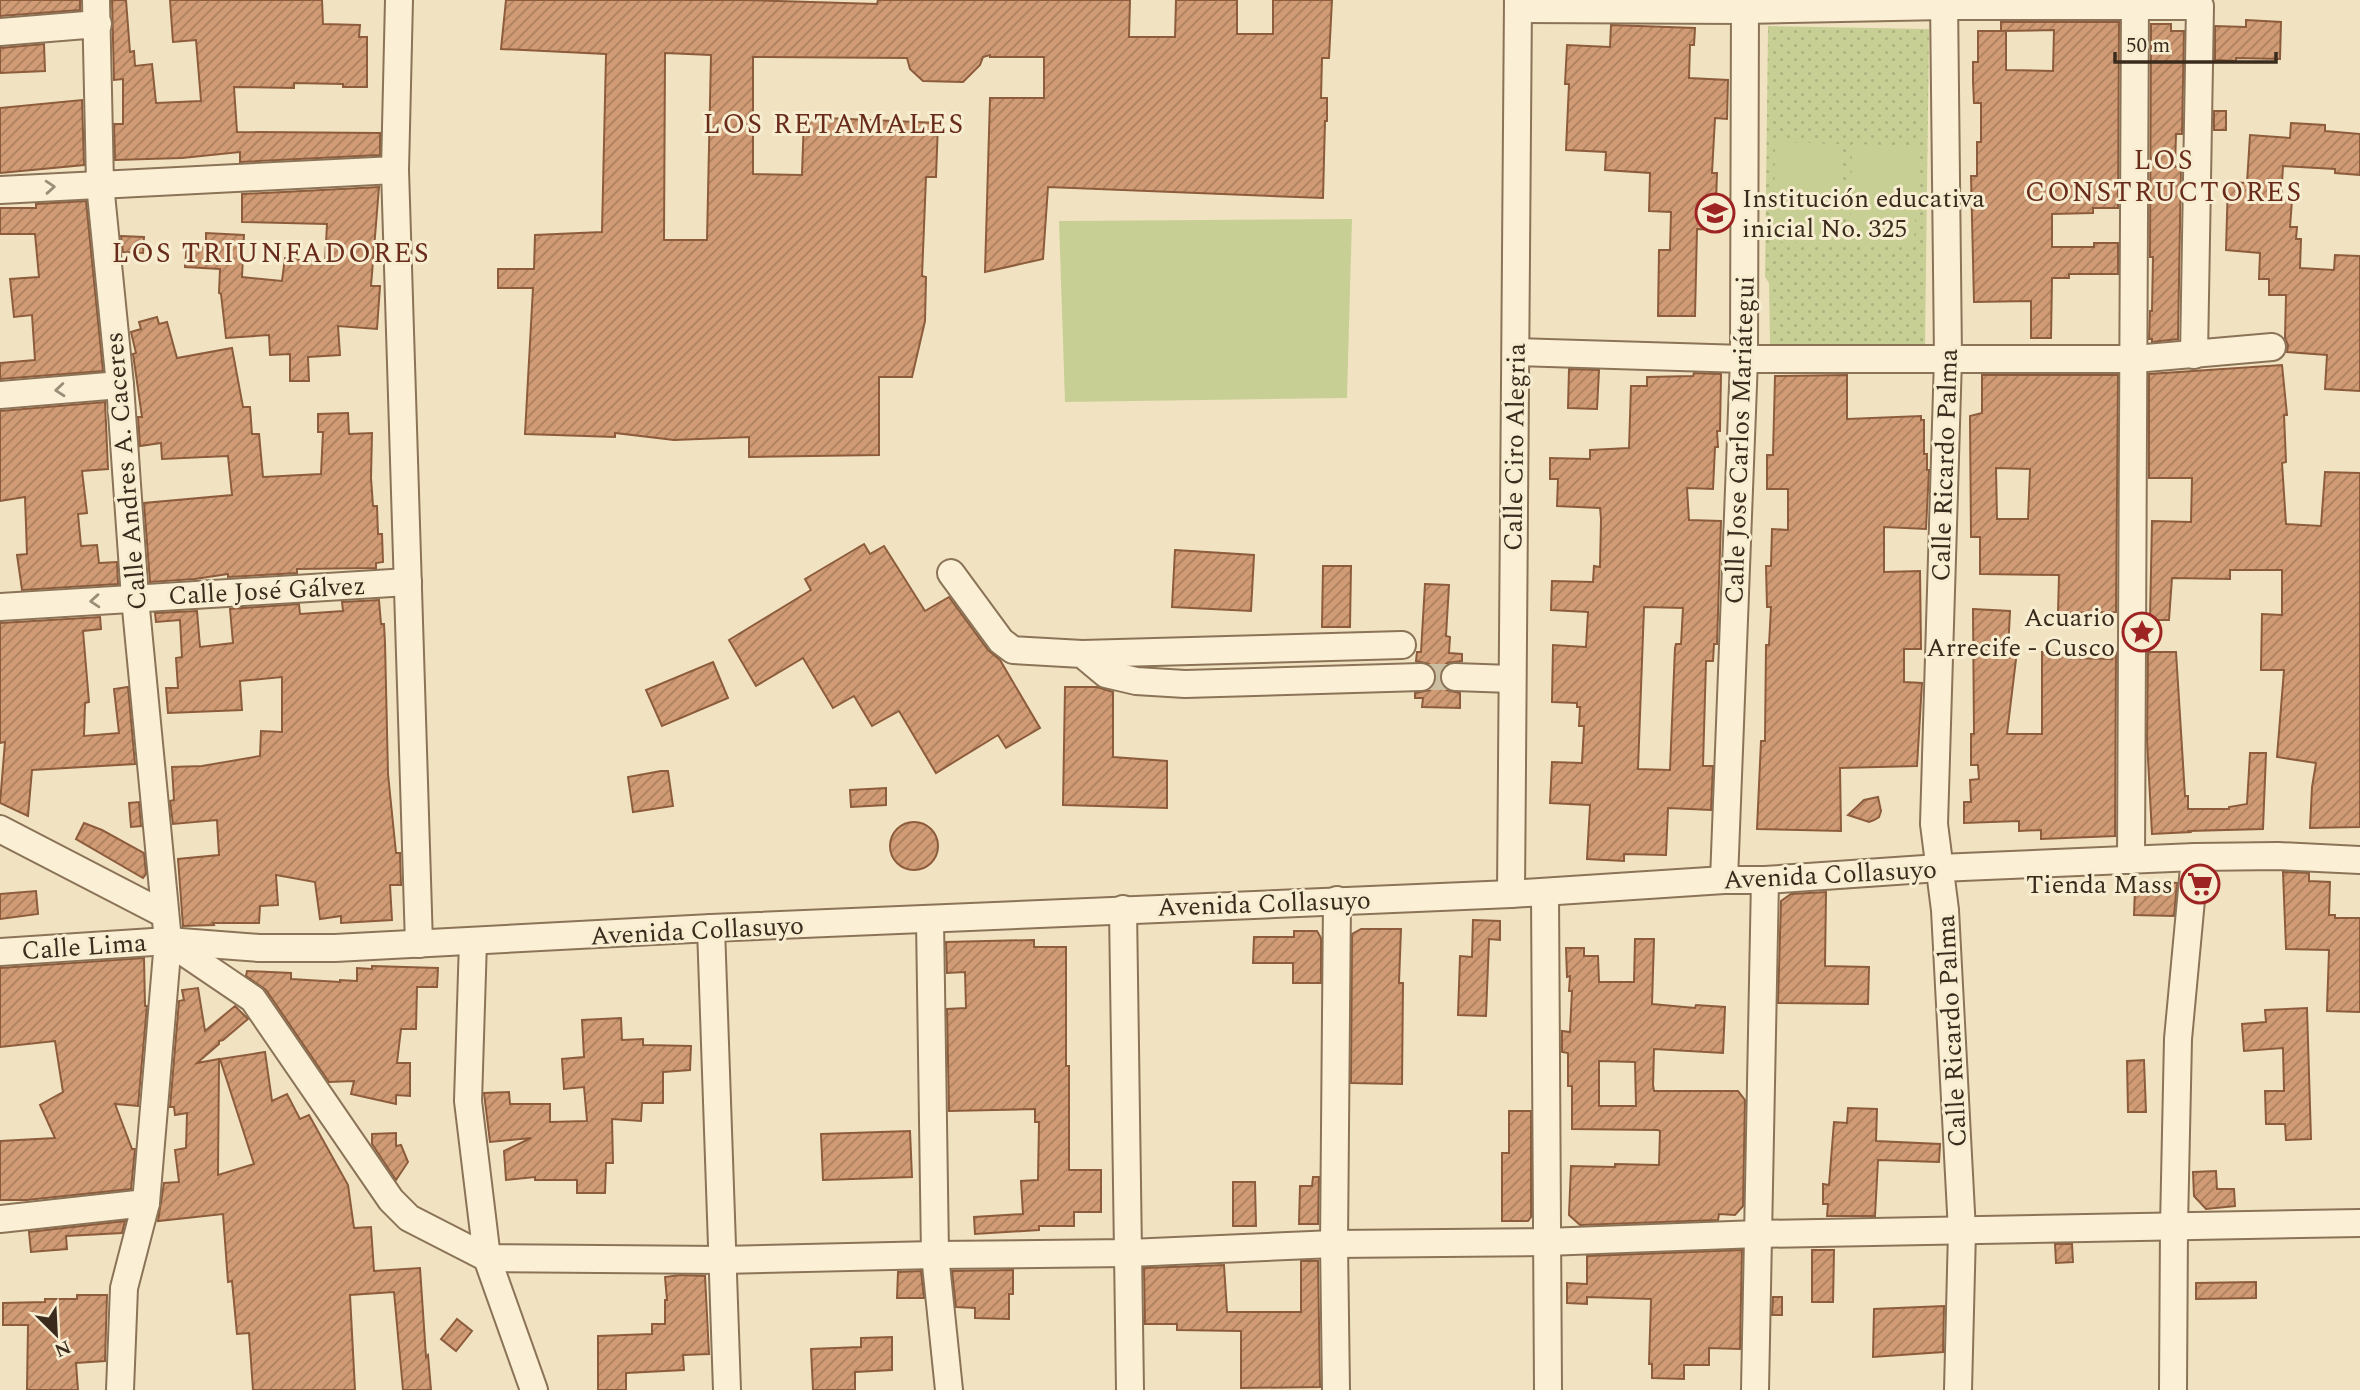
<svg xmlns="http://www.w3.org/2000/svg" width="2360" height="1390" font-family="Spectral,serif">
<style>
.grass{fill:url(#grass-dots)}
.pitch{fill:#c8cf95}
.building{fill:url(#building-hatch);stroke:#8c5c3c;stroke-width:2;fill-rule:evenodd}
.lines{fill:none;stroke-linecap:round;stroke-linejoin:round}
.minor-tunnel{stroke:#ccbea0;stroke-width:26;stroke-dasharray:26 13;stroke-linecap:butt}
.minor-casing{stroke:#8b7358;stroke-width:30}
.minor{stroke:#fbf0d5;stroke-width:26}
.oneway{stroke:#9a8e79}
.labels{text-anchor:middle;stroke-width:6;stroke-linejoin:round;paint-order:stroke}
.poi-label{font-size:26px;fill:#3a2b1d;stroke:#f7edd1;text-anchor:end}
.street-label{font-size:26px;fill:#3a2b1d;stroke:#f7edd1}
.neighbourhood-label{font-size:28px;letter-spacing:2px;fill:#692b1a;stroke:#f7edd1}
</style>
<defs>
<pattern id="grass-dots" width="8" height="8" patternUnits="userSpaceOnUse" patternTransform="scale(1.75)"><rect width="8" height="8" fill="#c8cf95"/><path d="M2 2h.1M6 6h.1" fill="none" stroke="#adb280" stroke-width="1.8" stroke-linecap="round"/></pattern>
<pattern id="building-hatch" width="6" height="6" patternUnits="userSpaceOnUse" patternTransform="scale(1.75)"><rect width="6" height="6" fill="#d19c75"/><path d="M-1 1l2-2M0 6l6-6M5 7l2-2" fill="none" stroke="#ab7f5f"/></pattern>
</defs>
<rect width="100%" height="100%" fill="#f1e3c1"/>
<path class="grass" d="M1768,26L1929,29L1925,347L1770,348L1769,283L1765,277Z"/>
<g class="pitch">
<path d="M1775,142L1840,144L1839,244L1774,242Z"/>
<path d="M1852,144L1918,146L1914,246L1850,244Z"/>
<path d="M1352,219L1347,398L1065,402L1059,221Z"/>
</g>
<g class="building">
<path d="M0,0H80V10L0,16Z"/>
<path d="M112,0H126L130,52L134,51L135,66L152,64L156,103L201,101L196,40L173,42L170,0H322L323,24L360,25L359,37H367V87H343V84L294,83V88L234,87L237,132L380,133V155L240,162V152L182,158L115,160L114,124H123V79L114,80Z"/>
<path d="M506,0H745L877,4L878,0H1130L1129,37H1175L1176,0H1237V34H1273V0H1332L1329,58H1322L1321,98H1327V121H1325L1323,198L1048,187L1043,259L985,272L990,98H1044V57H990V55L983,57L980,65L963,82L923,81L910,69L907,58L753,57V174L802,175L804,117L938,123L936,177H926L922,276L926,277L925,321L912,377H879V455L749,457V437L674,440L615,433V437L525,434L533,288H498V269H534L535,235L602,232L606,54L501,49ZM665,53L711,55L707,240H664Z"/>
<path d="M2246,20L2281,22L2280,59L2236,58V61L2215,60V26L2246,27Z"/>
<path d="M2001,22H2119L2118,208H2093V213L2052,214V247H2094V243H2118V274H2069V278H2052L2051,338H2031V301L1974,302L1971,176H1977V142H1981V103H1974L1973,82V62H1978V31H2006V70L2053,71L2054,30L2001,31Z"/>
<path d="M2151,24H2171V31H2184L2182,134H2176L2175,167L2181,166L2178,339L2152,342V339H2149L2150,311H2152L2153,257H2150Z"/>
<path d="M1611,25L1695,28L1694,45H1690L1689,78L1728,80L1727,119L1715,118L1712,173H1717L1715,230L1697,229L1695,316H1658L1659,250H1670L1671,212L1649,211L1650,173L1605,170L1606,152L1566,150L1569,84H1565L1567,45L1610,47Z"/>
<path d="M44,44L45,71L0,73V48Z"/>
<path d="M82,100L84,165L0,173V108Z"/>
<rect x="2214" y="111" width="12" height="19"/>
<path d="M2291,123L2325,125V131L2360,134V175L2335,173V169L2283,166L2281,200H2292L2290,227H2297L2296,239H2301L2300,268L2334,270L2335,255L2360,256V391L2325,389L2327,355L2287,352L2288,345L2285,338L2286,295H2269V279H2259L2260,253L2226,250L2228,182L2247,183L2250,135L2290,138Z"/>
<path d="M379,187L371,286H380L377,329L338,326L340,355L308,357L309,381H290V354L270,355L269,335L226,338L221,294L219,293L220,269L185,267L187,242L206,243V233L244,235L242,277L282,281L285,258L325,263L327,224L242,222V194Z"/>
<path d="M86,201L103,371L0,379V363L35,360L32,315L14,317L10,279L39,277L35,234H0V208H36V204Z"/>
<path d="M121,236L144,237L143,253L123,252Z"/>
<path d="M157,317L159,324L167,322L177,358L232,348L243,407H250L252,434H259L263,477L321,474L323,432H318V414L348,413L349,434L372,433L371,478L373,506H377L378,534H382L383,562L376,563V568L297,569V573L228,577V574L195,579L150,582L144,503L232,495L228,456L162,459L161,443L140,446L138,417H142L133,354L136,353L131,332L141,329L139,322Z"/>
<path d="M2282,365L2287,415H2284L2286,462L2282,463L2286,524L2321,526L2325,472L2360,473V827L2310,828L2312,787L2316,763L2277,757L2284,670H2261L2262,614L2282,615V570H2230V579L2172,578L2169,620H2150L2152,521L2191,522L2192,478H2149V374Z"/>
<path d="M1569,369L1599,370L1597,409L1568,408Z"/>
<path d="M1694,373L1721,374L1720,431H1717L1718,447H1715L1713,489L1687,488L1689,520L1721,521L1717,644H1714L1713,661H1706L1703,766H1713L1711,810L1668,808L1666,855L1624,854V861L1587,859L1590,805L1550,803L1552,762L1582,763L1584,726H1579L1580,707H1577V703L1552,702L1553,645L1586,647L1588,612L1551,610L1552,581L1593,582L1594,566L1600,567L1601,519L1600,508L1557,506L1558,479H1550V458L1590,459V450L1629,448L1631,386H1647V377L1693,376ZM1644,607L1683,608L1681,644H1676L1675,648L1670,770L1638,769Z"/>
<path d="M1847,375V419L1921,416V420H1924V454H1927V470H1929L1926,529L1884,527V572L1920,571L1921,649H1904V682L1922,683L1917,766L1840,768L1841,831L1757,829L1761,741H1765L1766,645H1769L1771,607H1767L1766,566H1771L1772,529L1788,530V489H1767V455H1773L1775,376Z"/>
<path d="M1982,375H2118L2116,612L2058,613L2059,575L1980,574V537H1971L1970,416L1982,413ZM1996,468L2030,469L2028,519H1997Z"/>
<path d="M105,402L108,469L82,471L87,513L78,514L81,546L97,545L99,563L117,562L118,584L22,590L17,555L27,554L25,497L0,501V411Z"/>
<path d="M864,544L870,554L884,546L925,611L949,597L988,650L1000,660L1040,728L1006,748L998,735L936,773L899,711L872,726L854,696L833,708L803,658L756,686L729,640L811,590L805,579Z"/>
<path d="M1175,550L1254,555L1251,611L1172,607Z"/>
<path d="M1323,566H1351L1350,627H1322Z"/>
<path d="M1425,584L1449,585L1446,636L1450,637L1449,653L1462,654V661L1447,663L1441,669L1439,677L1441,684L1446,690L1460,693V708L1422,707L1423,698H1415V693L1430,690L1434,685L1437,677L1435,669L1429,664L1416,661L1417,652H1421Z"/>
<path d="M379,600L381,624H384L385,643L388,774L396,853H400L401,885H390L392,920L341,923V916L320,919L315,882L276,875L278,905L260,906L259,923H213L214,925L183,926L178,859L219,855L217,820L173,824L170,801L174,800L172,767L202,766L260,756L261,731L282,732V677L240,681L242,710L168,713L166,688H178L176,658L182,657L180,620L156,622L155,613L197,611L200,647L233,643L230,609L299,604L300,614L343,611L342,602Z"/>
<path d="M1973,609L2010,611L2008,651H2017L2007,734H2042V652H2067V658L2112,659V652H2116L2115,836L2041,839V830L2019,831V821L1964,823V802H1971L1970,780L1979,779L1978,765H1971V734H1974Z"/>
<path d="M100,617L101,629L83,631L89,702L85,703L84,736L119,733L114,689L128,687L135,764L32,770L28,816L0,803L5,742L0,743V623Z"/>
<path d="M2148,652H2176L2185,796H2188V809H2229V807L2247,804L2250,753H2266L2263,829L2189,831L2190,832L2152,834L2147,740Z"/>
<path d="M713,662L728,698L662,726L646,690Z"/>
<path d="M1065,687H1097L1113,692V757L1167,761V808L1063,805Z"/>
<path d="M661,771H668L673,806L633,812L628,777Z"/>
<path d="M886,788V805L851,807L850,790Z"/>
<path d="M1878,797L1881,811L1879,817L1874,820L1869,822L1848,815L1864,800Z"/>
<path d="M139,802L141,826L131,827L129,803Z"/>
<circle cx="914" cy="846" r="24"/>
<path d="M84,823L102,830L144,853L146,874L143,878L76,839Z"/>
<path d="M2283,872L2309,873V881L2330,882L2329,915H2335V918H2360V1012L2327,1011L2329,950L2286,949Z"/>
<path d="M2162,882L2177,883L2174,916L2134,915L2135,888L2162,889Z"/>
<path d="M36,891L38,914L0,919V894Z"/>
<path d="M1826,892L1825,966L1869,967L1868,1004L1778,1003L1781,901L1791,894Z"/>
<path d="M1473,920L1500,921V940L1489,939L1486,1016L1458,1015L1460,956L1472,957Z"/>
<path d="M1361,929H1401L1399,983H1403L1402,1084L1351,1083L1352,934Z"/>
<path d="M1294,931H1317L1321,938V983H1293V963H1253L1254,937H1294Z"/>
<path d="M1635,939H1654L1652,1004L1695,1008L1696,1005L1725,1007L1723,1053L1654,1049L1653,1085L1654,1091H1738L1745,1100L1743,1206L1735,1215L1719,1214L1718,1220L1580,1225L1569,1215L1571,1166L1615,1167V1164L1659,1165L1660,1131L1658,1130L1572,1129V1086H1568V1053L1562,1052V1031L1570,1032L1572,991H1569L1570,976L1567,977L1566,948H1584V956H1598L1599,982H1634ZM1599,1061L1635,1062L1636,1106H1599Z"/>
<path d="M1034,940V947H1066V1066H1069V1170H1101V1212H1074V1226H1039V1230L975,1234L974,1217L1023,1214L1021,1181L1038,1180L1039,1122H1035V1109L949,1111L947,1009L966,1008L965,972L947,973L946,942Z"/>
<path d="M144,958L145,1006H147L138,1106L115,1104L132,1149H135L131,1189L27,1200H0V1141L55,1138L40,1105L63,1092L55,1041L0,1047V968Z"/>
<path d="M372,966L438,968L437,987H417L416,1029H401L397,1063H410V1096L396,1095V1104L351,1094L354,1081L329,1082L266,990L246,976L247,971L291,973V979L340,982V980L357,981V968L372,969Z"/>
<path d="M198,988L205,1031L235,1006L248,1019L223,1040L219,1041V1044L197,1063L219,1059L218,1175L254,1164L220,1059L265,1052L272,1101L287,1094L300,1119L309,1115L348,1185L354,1228L371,1227L374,1271L420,1268L426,1357L428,1355L431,1390H403L394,1292L350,1295L355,1390H253L249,1333L237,1334L232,1281L228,1282L223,1214L158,1221L164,1183L179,1182L175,1150L186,1148L187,1113L175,1115L174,1107H170L179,1001L184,1000L182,990Z"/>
<path d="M2307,1008L2311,1139L2286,1140L2285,1124H2266L2265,1091H2284L2283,1048L2244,1051L2242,1024L2266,1022L2265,1010Z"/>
<path d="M621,1018L622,1040L643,1039V1045L691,1046L690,1070L663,1072V1103H642L641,1121L612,1119L613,1163H606L605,1193H577V1180H535V1177L506,1180L504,1151L531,1138L490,1142L484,1093L509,1092L510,1104H550V1122L587,1121L584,1087L564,1089L562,1059L584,1057L582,1020Z"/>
<path d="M2144,1060L2146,1112H2128L2127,1061Z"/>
<path d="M1848,1108L1877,1109L1876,1141L1940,1144L1939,1162L1878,1160L1875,1216H1827L1828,1204H1823V1184L1829,1185L1834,1122L1847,1123Z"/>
<path d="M1509,1111H1531V1217L1528,1221H1502V1153H1509Z"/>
<path d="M910,1131L912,1177L823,1180L821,1134Z"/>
<path d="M396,1133V1146L401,1145L408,1162L396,1180L372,1144V1134Z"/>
<path d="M2216,1171L2217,1189H2234L2235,1206L2206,1209L2194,1196L2193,1172Z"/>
<path d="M1313,1177H1319L1318,1224H1299L1300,1186H1312Z"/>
<path d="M1233,1182H1255L1256,1226H1233Z"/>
<path d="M125,1221L122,1233L66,1236L67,1249L31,1252L29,1232Z"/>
<path d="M2055,1244H2072L2073,1262L2056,1263Z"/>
<path d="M1742,1250L1740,1349L1709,1348V1365H1684V1379L1652,1378V1364H1649L1651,1299L1587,1297V1304L1567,1303V1283L1587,1284V1256Z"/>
<path d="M1812,1250H1834L1833,1302H1812Z"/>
<path d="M1301,1261H1318L1320,1387L1241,1388V1331L1177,1330V1324H1145L1144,1268L1224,1265L1227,1312H1301Z"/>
<path d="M1013,1270V1294H1009V1319L975,1318V1308L956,1307L952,1271Z"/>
<path d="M921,1271L924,1298H897L898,1272Z"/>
<path d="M680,1275L705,1276L709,1354L683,1355L684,1370L626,1373V1390H598V1336L652,1334V1324H665V1300H667L665,1277Z"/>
<path d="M2256,1282V1298L2196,1299V1283Z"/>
<path d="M77,1295H107L105,1361L76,1363L78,1390H27L28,1325H3V1303L45,1302V1299H77Z"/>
<path d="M1773,1297H1782V1315H1772Z"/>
<path d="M1944,1306L1943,1352L1873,1357L1874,1309Z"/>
<path d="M457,1319L472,1331L456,1351L441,1339Z"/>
<path d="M892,1337V1370L855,1372V1390H813L811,1349L861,1347V1338Z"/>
</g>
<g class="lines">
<path class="minor-tunnel" d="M1421,677H1455"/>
<defs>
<g id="minor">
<path d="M96,0L100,184L120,385L135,598L168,941L146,1203L124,1288L120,1390"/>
<path d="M399,0L395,170L419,944"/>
<path d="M1944,0L1948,358L1934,824L1945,910L1962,1231L1958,1390"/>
<path d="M1518,9L1744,10L1944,6H2200L2194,355"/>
<path d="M0,32L98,24"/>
<path d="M0,190L395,170"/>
<path d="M1516,352L1744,359H2135L2272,347"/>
<path d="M0,395L120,385"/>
<path d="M951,573L1001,641L1013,650L1082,654L1106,674L1136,681L1185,684L1421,677"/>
<path d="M0,607L408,582"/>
<path d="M1082,654L1402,645"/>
<path d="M1455,677L1511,679"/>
<path d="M0,829L164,914"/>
<path d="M2131,860L2135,0"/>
<path d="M1724,880L1744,359L1745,0"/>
<path d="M1545,892L1548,1390"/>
<path d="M1511,894L1518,0"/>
<path d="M1123,909L1130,1390"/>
<path d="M930,920L935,1255L949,1390"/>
<path d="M711,928L727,1390"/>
<path d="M473,941L468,1101L487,1258L534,1390"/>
<path d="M169,942L253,999L391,1200L409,1218L487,1258L722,1260L935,1255L1129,1253L1334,1244L1546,1242L1758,1234L2360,1223"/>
<path d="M0,952L168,941L259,948H335L711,928L1511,894L1724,880H1765L1939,868L2195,857L2278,856L2360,860"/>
<path d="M0,1219L146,1203"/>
<path d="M1336,1390L1334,1244L1337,900"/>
<path d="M1755,1390L1765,880"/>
<path d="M2173,1390L2174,1226L2178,1039L2195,857"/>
</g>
</defs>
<use href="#minor" class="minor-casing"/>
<use href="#minor" class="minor"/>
</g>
<defs><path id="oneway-chevron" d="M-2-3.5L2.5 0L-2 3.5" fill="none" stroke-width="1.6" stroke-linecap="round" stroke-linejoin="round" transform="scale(1.75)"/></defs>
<g class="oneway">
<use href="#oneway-chevron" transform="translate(50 187) rotate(-4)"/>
<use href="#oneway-chevron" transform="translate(60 390) rotate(175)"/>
<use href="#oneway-chevron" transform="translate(95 601) rotate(176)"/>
</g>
<defs>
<symbol id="school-ring" viewBox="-11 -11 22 22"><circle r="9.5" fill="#f7edd1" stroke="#9e2424" stroke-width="1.5"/><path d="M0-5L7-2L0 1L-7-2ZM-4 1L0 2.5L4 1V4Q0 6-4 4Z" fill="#9e2424"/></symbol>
<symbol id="sight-ring" viewBox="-11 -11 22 22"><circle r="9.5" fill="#f7edd1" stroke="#9e2424" stroke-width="1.5"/><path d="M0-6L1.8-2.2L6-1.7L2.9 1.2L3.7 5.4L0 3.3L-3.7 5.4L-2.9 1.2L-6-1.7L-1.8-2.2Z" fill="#9e2424"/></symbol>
<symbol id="supermarket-ring" viewBox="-11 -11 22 22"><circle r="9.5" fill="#f7edd1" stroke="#9e2424" stroke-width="1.5"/><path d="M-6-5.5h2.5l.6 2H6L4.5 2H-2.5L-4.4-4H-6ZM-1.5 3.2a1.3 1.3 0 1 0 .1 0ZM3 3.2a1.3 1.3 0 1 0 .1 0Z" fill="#9e2424"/></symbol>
</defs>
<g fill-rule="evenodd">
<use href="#school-ring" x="1693" y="191" width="44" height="44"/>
<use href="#sight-ring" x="2120" y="610" width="44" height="44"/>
<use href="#supermarket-ring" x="2178" y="862" width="44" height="44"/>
</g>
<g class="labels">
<g class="poi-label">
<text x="1742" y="207" text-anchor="start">Institución educativa<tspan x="1742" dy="30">inicial No. 325</tspan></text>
<text x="2115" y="626">Acuario<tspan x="2115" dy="30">Arrecife - Cusco</tspan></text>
<text x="2173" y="893">Tienda Mass</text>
</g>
<g class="street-label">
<text transform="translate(1739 440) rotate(-88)" y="9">Calle Jose Carlos Mariátegui</text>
<text transform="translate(1514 447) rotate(-89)" y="9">Calle Ciro Alegria</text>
<text transform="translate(1944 465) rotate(-88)" y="9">Calle Ricardo Palma</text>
<text transform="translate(125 471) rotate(-95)" y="9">Calle Andres A. Caceres</text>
<text transform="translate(267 590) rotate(-3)" y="9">Calle José Gálvez</text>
<text transform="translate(1830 874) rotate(-3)" y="9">Avenida Collasuyo</text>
<text transform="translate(1264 903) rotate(-2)" y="9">Avenida Collasuyo</text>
<text transform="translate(697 930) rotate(-3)" y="9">Avenida Collasuyo</text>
<text transform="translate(84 946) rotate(-4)" y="9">Calle Lima</text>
<text transform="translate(1951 1031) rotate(-93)" y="9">Calle Ricardo Palma</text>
</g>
<g class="neighbourhood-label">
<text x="834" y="133">LOS RETAMALES</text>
<text x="2164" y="169">LOS<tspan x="2164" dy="32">CONSTRUCTORES</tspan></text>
<text x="271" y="262">LOS TRIUNFADORES</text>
</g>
</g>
<g transform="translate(56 1334) rotate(156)" stroke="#f7edd1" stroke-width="5" paint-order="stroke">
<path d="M0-5L12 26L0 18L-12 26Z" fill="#3a2b1d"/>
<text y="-10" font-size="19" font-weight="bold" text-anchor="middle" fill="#3a2b1d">N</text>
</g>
<path d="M2115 52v10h161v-10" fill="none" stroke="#3a2b1d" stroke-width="3.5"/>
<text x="2126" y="52" font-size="21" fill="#3a2b1d" stroke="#f7edd1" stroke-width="5" paint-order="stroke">50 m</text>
</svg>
